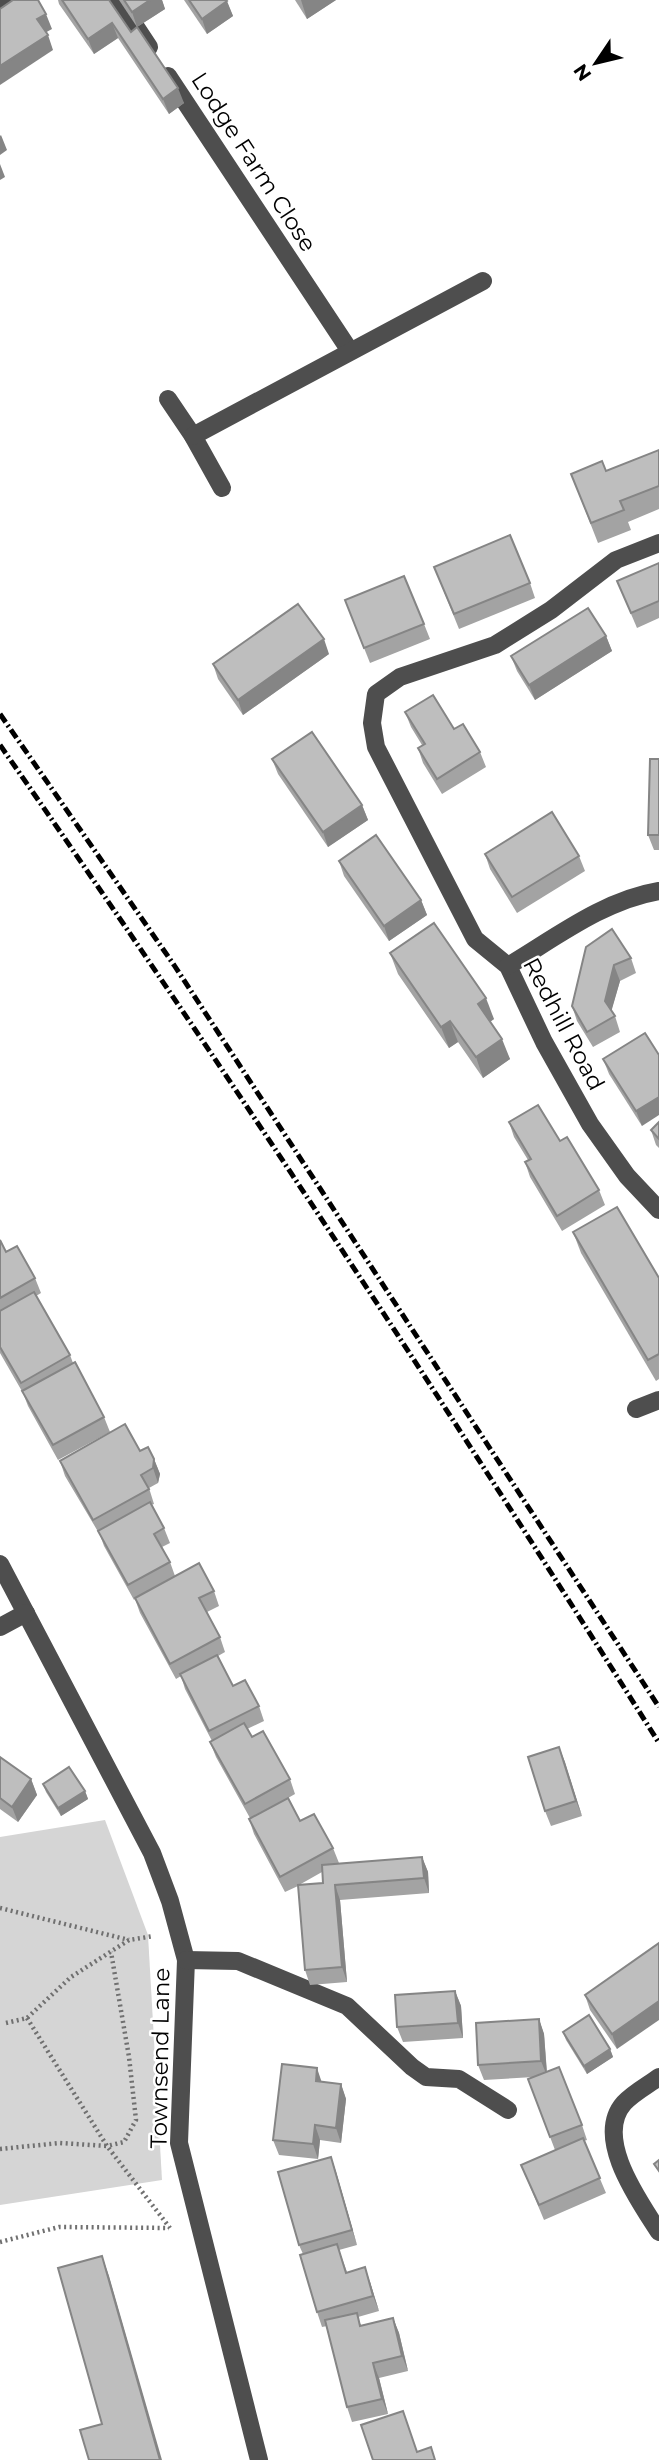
<svg xmlns="http://www.w3.org/2000/svg" width="659" height="2460" font-family="Montserrat,sans-serif">
<style>
.green{fill:#d5d5d5}
.lines{fill:none;stroke-linecap:round;stroke-linejoin:round}
.path{stroke:#707070;stroke-width:4.5;stroke-dasharray:2 3.5;stroke-linecap:butt}
.minor{stroke:#4e4e4e;stroke-width:18}
.rail{stroke:#000;stroke-width:5;stroke-dasharray:10 3.5 2 3.5;stroke-linecap:butt}
.wall{fill:#a3a3a3;fill-rule:evenodd}
.shaded-wall{fill:#858585}
.building{fill:#bebebe;stroke:#858585;stroke-width:2}
.labels{text-anchor:middle;stroke-width:5;stroke-linejoin:round;paint-order:stroke}
.street-label{font-size:23px;fill:#000;stroke:#fff}
</style>
<rect width="100%" height="100%" fill="#fff"/>
<path class="green" d="M105,1820L148,1935L162,2180L0,2205V1837Z"/>
<g class="lines">
<g class="path">
<path d="M0,1908L129,1940"/>
<path d="M27,2018L107,2146L124,2142L136,2120L129,2057L111,1952"/>
<path d="M6,2023L27,2018L71,1977L129,1940L154,1936"/>
<path d="M0,2149L60,2143L107,2146L170,2228"/>
<path d="M0,2242L59,2227L169,2228"/>
</g>
<g class="minor">
<path d="M118,0L149,47"/>
<path d="M0,7L4,0"/>
<path d="M168,76L350,351"/>
<path d="M168,399L193,436L222,488"/>
<path d="M193,436L483,281"/>
<path d="M659,543L616,560L551,610L495,645L400,677L376,694L372,723L376,747L475,939L508,966L544,1042L590,1124L627,1176L659,1210"/>
<path d="M508,966C555,938 604,900 659,891"/>
<path d="M636,1409L659,1400"/>
<path d="M0,1564L152,1853L170,1901L186,1960L179,2143L259,2460"/>
<path d="M0,1627L26,1613"/>
<path d="M186,1960L238,1961L347,2006L412,2067L426,2077L459,2079L508,2110"/>
<path d="M659,2077C648,2085 633,2093 624,2103C593,2138 640,2202 659,2232"/>
</g>
<g class="rail">
<path d="M0,714L174,965L659,1707"/>
<path d="M0,745C228,1072 447,1406 659,1743"/>
</g>
</g>
<g class="wall">
<path d="M58,0H109L131,32L184,103L169,114L118,38L94,54L59,4Z"/>
<path d="M119,0H162L165,9L137,27Z"/>
<path d="M184,0H226L233,16L207,34Z"/>
<path d="M295,0H336L307,19Z"/>
<path d="M659,450V509L628,522L631,530L598,543L571,474L606,471Z"/>
<path d="M659,563V618L637,628L617,581Z"/>
<path d="M434,567L530,583L535,598L459,629Z"/>
<path d="M345,600L424,624L430,639L370,663Z"/>
<path d="M606,636L612,651L535,700L517,671L511,656Z"/>
<path d="M329,654L243,715L218,679L213,664Z"/>
<path d="M405,712L480,752L486,767L442,794L423,763L418,748L422,745L411,727Z"/>
<path d="M272,759L362,805L368,820L328,847L278,774Z"/>
<path d="M659,759V850H654L648,835Z"/>
<path d="M485,854L579,856L585,871L517,913L490,869Z"/>
<path d="M339,861L421,900L427,915L389,941L344,876Z"/>
<path d="M586,947L631,958L636,973L620,981L611,1011L615,1016L620,1032L593,1047L577,1021L572,1006Z"/>
<path d="M390,953L494,1019L490,1022L510,1059L483,1078L458,1042L449,1048L398,974Z"/>
<path d="M645,1033L642,1126L609,1074L603,1059Z"/>
<path d="M509,1122L560,1141L599,1190L605,1205L562,1231L530,1177L525,1162L528,1160L514,1137Z"/>
<path d="M659,1122V1148L656,1145L651,1130Z"/>
<path d="M573,1232L659,1278V1379L656,1381L581,1253Z"/>
<path d="M0,1240L6,1252L35,1278L41,1293L36,1296L70,1355L73,1363L104,1417L110,1432L58,1460L28,1406L23,1393L0,1353Z"/>
<path d="M140,1451L154,1459L160,1474L158,1483L149,1488L154,1504L151,1505L164,1528L170,1543L162,1547L170,1562L175,1576L214,1591L219,1606L207,1612L220,1637L225,1652L218,1656L233,1686L259,1706L264,1721L247,1729L252,1737L290,1779L295,1794L288,1798L300,1821L333,1848L339,1863L338,1864L422,1857L428,1872L429,1893L340,1900L347,1982L310,1985L305,1970L298,1886L285,1892L254,1834L249,1819L250,1818L216,1757L210,1742L212,1741L185,1689L181,1676L176,1679L140,1613L135,1599L134,1600L104,1546L100,1535L65,1476L60,1461ZM322,1872L323,1883L299,1885Z"/>
<path d="M559,1747L582,1816L551,1826L545,1811Z"/>
<path d="M0,1757L31,1779L37,1795L18,1822L0,1809Z"/>
<path d="M43,1784L85,1791L88,1799L61,1816L46,1792Z"/>
<path d="M659,1943L617,2049L590,2010L585,1995Z"/>
<path d="M455,1991L461,2006L463,2038L403,2042L397,2027Z"/>
<path d="M539,2019L544,2034L547,2072L582,2125L587,2140L584,2141L606,2193L544,2220L521,2165L555,2150L528,2079L534,2077L484,2080L478,2065Z"/>
<path d="M563,2032L610,2049L613,2057L587,2074L566,2040Z"/>
<path d="M322,2082L341,2084L346,2099L341,2143L320,2140L318,2159L279,2155L273,2140Z"/>
<path d="M331,2157L336,2172L357,2245L339,2250L347,2272L370,2282L379,2311L358,2317L361,2326L393,2318L399,2333L408,2371L379,2378L388,2414L352,2422L347,2407L327,2326L322,2327L317,2312L303,2254L299,2245Z"/>
</g>
<g class="shaded-wall">
<path d="M150,0H162L165,9L137,27L132,12Z"/>
<path d="M301,0H336L307,19Z"/>
<path d="M227,1L233,16L207,34L202,19Z"/>
<path d="M46,14L52,29L43,34L37,19Z"/>
<path d="M112,23L118,38L94,54L88,39Z"/>
<path d="M48,35L53,50L0,85V66Z"/>
<path d="M178,88L184,103L169,114L163,99Z"/>
<path d="M1,135L7,150L0,155V136Z"/>
<path d="M0,164L5,177L0,180Z"/>
<path d="M606,636L612,651L535,700L529,685Z"/>
<path d="M324,639L329,654L243,715L238,700Z"/>
<path d="M362,805L368,820L328,847L323,832Z"/>
<path d="M421,900L427,915L389,941L384,926Z"/>
<path d="M614,965L620,981L610,1016L605,1001Z"/>
<path d="M486,998L494,1019L485,1025L478,1004Z"/>
<path d="M450,1021L458,1042L449,1048L441,1027Z"/>
<path d="M502,1039L510,1059L483,1078L476,1057Z"/>
<path d="M659,1097V1115L642,1126L636,1111Z"/>
<path d="M154,1459L160,1474L158,1483L153,1468Z"/>
<path d="M559,1747L565,1762L582,1816L576,1801Z"/>
<path d="M31,1779L37,1795L18,1822L12,1807Z"/>
<path d="M85,1791L88,1799L61,1816L58,1808Z"/>
<path d="M422,1857L428,1872L429,1893L424,1878Z"/>
<path d="M335,1885L340,1900L347,1982L342,1967Z"/>
<path d="M455,1991L461,2006L463,2038L458,2023Z"/>
<path d="M659,2001V2020L617,2049L612,2034Z"/>
<path d="M539,2019L544,2034L547,2076L541,2061Z"/>
<path d="M610,2049L613,2057L587,2074L584,2066Z"/>
<path d="M317,2068L322,2083L316,2081Z"/>
<path d="M341,2084L346,2099L341,2143L336,2128Z"/>
<path d="M315,2125L320,2140L318,2159L313,2144Z"/>
<path d="M331,2157L336,2172L357,2245L352,2230Z"/>
<path d="M102,2256L109,2276L162,2460H160Z"/>
<path d="M365,2267L370,2282L379,2311L373,2296Z"/>
<path d="M393,2318L399,2333L408,2371L402,2356Z"/>
<path d="M373,2363L379,2378L388,2414L382,2399Z"/>
</g>
<g class="building">
<path d="M13,0H38L46,14L37,19L48,35L0,66V9Z"/>
<path d="M62,0H109L131,32L137,27L178,88L163,99L112,23L88,39Z"/>
<path d="M124,0H150L132,12Z"/>
<path d="M189,0H226L227,1L202,19Z"/>
<path d="M659,450V486L620,501L624,510L591,523L571,474L602,461L606,471Z"/>
<path d="M510,535L530,583L454,614L434,567Z"/>
<path d="M659,563V601L631,613L617,581Z"/>
<path d="M404,576L424,624L364,648L345,600Z"/>
<path d="M298,604L324,639L238,700L213,664Z"/>
<path d="M588,608L606,636L529,685L511,656Z"/>
<path d="M433,695L454,729L463,724L480,752L437,779L418,748L425,744L405,712Z"/>
<path d="M312,732L362,805L323,832L272,759Z"/>
<path d="M650,759H659V835H648Z"/>
<path d="M552,812L579,856L512,897L485,854Z"/>
<path d="M376,835L421,900L384,926L339,861Z"/>
<path d="M434,923L486,998L478,1004L502,1039L476,1057L450,1021L441,1027L390,953Z"/>
<path d="M612,929L631,958L614,965L605,1001L615,1016L587,1032L572,1006L586,947Z"/>
<path d="M645,1033L659,1055V1097L636,1111L603,1059Z"/>
<path d="M538,1105L560,1141L567,1137L599,1190L557,1216L525,1162L531,1159L509,1122Z"/>
<path d="M659,1122V1139L651,1130Z"/>
<path d="M617,1207L659,1278V1354L648,1360L573,1232Z"/>
<path d="M0,1240L6,1252L17,1246L35,1278L0,1298Z"/>
<path d="M34,1292L70,1355L21,1383L0,1347V1311Z"/>
<path d="M75,1362L104,1417L53,1445L22,1391Z"/>
<path d="M125,1424L140,1451L148,1447L154,1459L153,1468L141,1475L149,1489L93,1520L60,1461Z"/>
<path d="M150,1502L164,1528L154,1534L170,1562L128,1585L98,1531Z"/>
<path d="M199,1563L214,1591L199,1598L220,1637L170,1664L135,1598Z"/>
<path d="M217,1655L233,1686L245,1680L259,1706L209,1731L180,1674Z"/>
<path d="M244,1723L252,1737L263,1731L290,1779L245,1804L210,1742Z"/>
<path d="M559,1747L576,1801L545,1811L528,1757Z"/>
<path d="M0,1757L31,1779L12,1807L0,1798Z"/>
<path d="M69,1767L85,1791L58,1808L43,1784Z"/>
<path d="M288,1798L300,1821L314,1814L333,1848L280,1877L249,1819Z"/>
<path d="M422,1857L424,1878L335,1885L342,1967L305,1970L298,1885L323,1883L322,1865Z"/>
<path d="M659,1943V2001L612,2034L585,1995Z"/>
<path d="M455,1991L458,2023L397,2027L395,1995Z"/>
<path d="M589,2015L610,2049L584,2066L563,2032Z"/>
<path d="M539,2019L541,2061L478,2065L476,2023Z"/>
<path d="M282,2064L317,2068L316,2081L341,2084L336,2128L315,2125L313,2144L273,2140Z"/>
<path d="M559,2067L582,2125L550,2137L528,2079Z"/>
<path d="M583,2138L600,2178L539,2205L521,2165Z"/>
<path d="M331,2157L352,2230L299,2245L278,2172Z"/>
<path d="M659,2160V2171L654,2164Z"/>
<path d="M337,2244L346,2273L365,2267L373,2296L317,2312L300,2255Z"/>
<path d="M102,2256L160,2460H89L80,2430L102,2424L58,2268Z"/>
<path d="M357,2313L360,2326L393,2318L402,2356L373,2363L382,2399L347,2407L325,2320Z"/>
<path d="M403,2411L417,2452L431,2447L435,2460H373L361,2425Z"/>
</g>
<g class="labels">
<g class="street-label">
<text transform="translate(254 162) rotate(57)" y="8">Lodge Farm Close</text>
<text transform="translate(564 1024) rotate(62)" y="8">Redhill Road</text>
<text transform="translate(160 2058) rotate(-89)" y="8">Townsend Lane</text>
</g>
</g>
<g transform="translate(596 63) rotate(235)" stroke="#ffffff" stroke-width="5" paint-order="stroke">
<path d="M0-5L12 26L0 18L-12 26Z" fill="#000000"/>
<text y="-10" font-size="19" font-weight="bold" text-anchor="middle" fill="#000000">N</text>
</g>
</svg>
